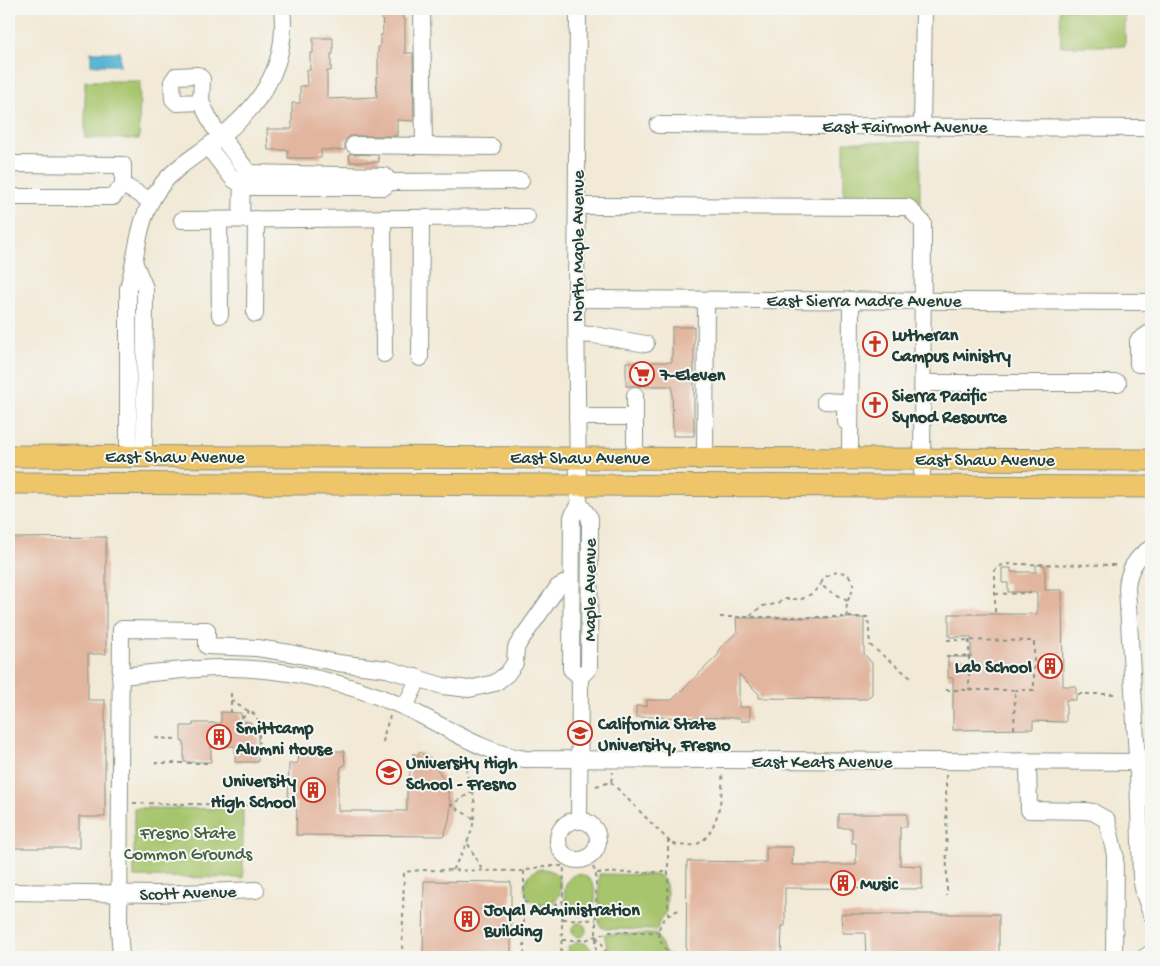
<svg xmlns="http://www.w3.org/2000/svg" width="1160" height="966" font-family="'Gochi Hand',sans-serif">
<style>
.green{fill:#a7c56c;stroke:#638150}
.water{fill:#58b6d6;stroke:#3c7a85}
.building{fill:#e2b59e}
.lines{fill:none;stroke-linecap:round;stroke-linejoin:round}
.minor-casing{stroke:#889385;stroke-width:18}
.major-casing{stroke:#889385;stroke-width:23}
.path{stroke:#889385;stroke-width:2;stroke-dasharray:4 4;stroke-linecap:butt}
.minor{stroke:#fff;stroke-width:16}
.major{stroke:#eec569;stroke-width:21}
.labels{text-anchor:middle;stroke-width:4;stroke-linejoin:round;paint-order:stroke}
.street-label{font-size:18px;fill:#1f3d34;stroke:#f6f6f2}
.poi-label{font-size:18px;font-weight:bold;fill:#1f3d34;stroke:#f6f6f2;text-anchor:start}
.park-label{font-size:18px;fill:#415f42;stroke:#f6f6f2}
</style>
<rect width="100%" height="100%" fill="#f6f6f2"/>
<filter id="ink" filterUnits="userSpaceOnUse"><feTurbulence type="fractalNoise" baseFrequency=".02" numOctaves="2"/><feDisplacementMap in="SourceGraphic" scale="10" xChannelSelector="R" yChannelSelector="G"/><feConvolveMatrix kernelMatrix="1 2 1 2 8 2 1 2 1" color-interpolation-filters="sRGB"/></filter>
<filter id="wash" filterUnits="userSpaceOnUse"><feTurbulence type="fractalNoise" baseFrequency=".0096" numOctaves="4" result="noise"/><feDisplacementMap in="SourceGraphic" scale="20" xChannelSelector="R" yChannelSelector="G"/><feGaussianBlur stdDeviation="1.12" result="paint"/><feColorMatrix in="noise" values="0 0 0 0 0 0 0 0 0 0 0 0 0 0 0 0 0 1.4 0 .05"/><feComposite in="paint" operator="in"/></filter>
<g filter="url(#wash)">
<rect width="100%" height="100%" fill="#f2e9d6"/>
<g class="green">
<path d="M1060,9H1125V46H1061Z"/>
<path d="M85,81H140L139,139L85,138Z"/>
<path d="M844,142H920V208L904,200H844Z"/>
<path d="M134,808L243,809V878L134,877Z"/>
<circle cx="543" cy="887" r="18"/>
<path d="M577,874C595,874 600,899 591,910C581,921 566,912 565,900C564,888 565,878 577,874Z"/>
<path d="M599,874L657,875C671,879 666,899 666,912L660,919L657,930L606,929L601,927L599,923Z"/>
<circle cx="579" cy="930" r="7"/>
<path d="M604,934H656L665,952L673,957H600L607,946Z"/>
<path d="M577,942C587,942 592,947 593,957H565L568,947Z"/>
</g>
<rect class="water" x="91" y="52" width="29" height="13"/>
<g id="blocks">
<g class="building">
<path d="M382,10H403V19H405V53H413L414,121L397,120V136H350L345,140V150H321V158H288V150H268L267,129H292V103H300V86H307L306,70H310V53H313V38H333V54H331V71H327V99L377,97L376,77L378,76V47H380V35H383Z"/>
<path d="M349,154L378,155L379,162H350Z"/>
<path d="M672,327H694V436H673L672,386H626V362H672Z"/>
<path d="M106,537V654H88V700H105V817H79V848H9V538Z"/>
<path d="M1036,565H1045V590H1062L1063,686H1076V700H1066V722L1033,721V729L953,730V678H948V657H971V637H949V614H1037V592H1008V583H1002V568H1011V572H1036Z"/>
<path d="M736,618H864V654L872,663V694L867,699L759,698V694L739,674V707H750V721H741V718L636,717V706H647V700H672L719,654V649L737,632Z"/>
<path d="M221,712L241,713V722H251V733H258V762H235V746H211V762H184V741H181V726H193V723H221Z"/>
<path d="M299,751H344L345,765L341,767L338,788V811H407V792L413,753L418,756L420,752L430,760L438,770L445,782L448,793L451,805L449,820L444,836L296,835L297,803H288L289,764L298,763Z"/>
<path d="M839,814H907V827H900V865L922,866V889L785,888V926H782L781,957H686L687,861L766,862V847H793L792,865H856V843H852V828H839Z"/>
<path d="M424,881L511,882V957H423Z"/>
<path d="M841,914H999V957H866L865,933H842Z"/>
</g>
</g>
</g>
<g filter="url(#ink)">
<use href="#blocks" fill-opacity="0" stroke="#889385" stroke-width="1"/>
<g class="lines">
<defs>
<g id="minor">
<path d="M422,9L424,146"/>
<path d="M578,9L576,299L578,484L579,503L590,518L589,668L580,677L579,821"/>
<path d="M201,102L202,79L198,75L176,76L172,82L173,99L177,103L201,102L213,126L249,173L385,176L390,182L384,187H245L233,179L208,147"/>
<path d="M658,125L1151,128"/>
<path d="M922,126L924,9"/>
<path d="M354,145L492,147"/>
<path d="M9,164L123,165V185L113,197H9"/>
<path d="M390,182L521,181"/>
<path d="M123,185L151,201"/>
<path d="M577,206L908,207L923,223L922,486"/>
<path d="M383,218L384,354"/>
<path d="M241,219L242,177"/>
<path d="M182,220L527,217"/>
<path d="M219,220L220,315"/>
<path d="M135,264L145,288L144,456"/>
<path d="M576,299L1151,302"/>
<path d="M255,314L256,219"/>
<path d="M1151,332L1138,341V364H1151"/>
<path d="M577,334L594,335L646,344"/>
<path d="M420,358L421,218"/>
<path d="M923,383H1118"/>
<path d="M635,395V417"/>
<path d="M825,401L841,402L845,408V421"/>
<path d="M577,417H635V458"/>
<path d="M128,456V288C138,254 137,217 160,187C174,168 194,157 212,143C258,110 289,68 282,9"/>
<path d="M705,458L706,300"/>
<path d="M850,459L851,300"/>
<path d="M579,503L572,517L571,669L580,677"/>
<path d="M1151,548C1136,557 1128,571 1127,588L1138,774L1141,877L1144,893L1151,914"/>
<path d="M120,676C157,673 194,667 230,668C286,669 345,682 397,704C440,722 478,752 525,759L1151,762"/>
<path d="M405,707L415,686L416,677"/>
<path d="M1028,762L1029,810L1086,811L1093,812L1107,820L1115,855L1114,957"/>
<circle cx="578" cy="840" r="20"/>
<path d="M9,892L157,894L256,890"/>
<path d="M121,957L119,928L121,629L207,630V646L257,648L290,653L338,663L387,669L443,686L469,689L495,683L507,674L515,663L516,648L520,641L558,587L571,580"/>
<path d="M1145,957L1151,953"/>
</g>
<g id="major">
<path d="M9,456L1151,460"/>
<path d="M9,483L1151,487"/>
</g>
</defs>
<use href="#minor" class="minor-casing"/>
<use href="#major" class="major-casing"/>
<g class="path">
<path d="M995,594L1032,593"/>
<path d="M847,601C839,594 828,593 821,584C825,571 847,567 852,581C855,589 851,594 848,600C846,605 847,612 847,617"/>
<path d="M995,612V571L998,566L1010,564L1118,565"/>
<path d="M750,616L762,606L777,604L785,599H802L813,593L821,584"/>
<path d="M720,617H868L870,645L911,678"/>
<path d="M947,640L1034,641V690H1015"/>
<path d="M969,640V690"/>
<path d="M1145,651H1150L1149,706"/>
<path d="M946,656H969"/>
<path d="M946,690H1015L1014,733"/>
<path d="M231,693V713"/>
<path d="M1078,694H1117"/>
<path d="M231,700C257,720 259,705 259,743"/>
<path d="M241,717L247,716L249,710"/>
<path d="M155,738L176,739"/>
<path d="M383,742L385,731L390,716"/>
<path d="M155,763H208"/>
<path d="M946,775L947,896"/>
<path d="M611,782L671,843C679,846 691,847 699,843C717,834 724,792 722,774"/>
<path d="M596,786L611,782L613,772"/>
<path d="M473,791L451,805L474,819"/>
<path d="M133,803L247,805"/>
<path d="M468,844L483,871"/>
<path d="M593,867L596,873V957"/>
<path d="M452,870C473,837 483,810 466,773L468,768"/>
<path d="M524,871V957"/>
<path d="M597,873L668,872"/>
<path d="M524,901C538,911 548,909 562,901"/>
<path d="M668,915V840"/>
<path d="M563,919L596,920"/>
<path d="M596,937L601,942L609,957"/>
<path d="M562,940H585L609,932H659"/>
<path d="M402,957L404,872L420,870L524,871L543,866H564L561,957"/>
<path d="M682,957C677,955 669,953 665,948C650,930 664,914 682,909"/>
</g>
<use href="#minor" class="minor"/>
<use href="#major" class="major"/>
</g>
</g>
<defs>
<symbol id="church-ring" viewBox="-11 -11 22 22"><circle r="9.5" fill="#f6f6f2" stroke="#c8321e" stroke-width="1.5"/><path d="M-1.2-6h2.4v3.5h3.3v2.4h-3.3V6h-2.4V-.1h-3.3v-2.4h3.3Z" fill="#c8321e"/></symbol>
<symbol id="supermarket-ring" viewBox="-11 -11 22 22"><circle r="9.5" fill="#f6f6f2" stroke="#c8321e" stroke-width="1.5"/><path d="M-6-5.5h2.5l.6 2H6L4.5 2H-2.5L-4.4-4H-6ZM-1.5 3.2a1.3 1.3 0 1 0 .1 0ZM3 3.2a1.3 1.3 0 1 0 .1 0Z" fill="#c8321e"/></symbol>
<symbol id="building-ring" viewBox="-11 -11 22 22"><circle r="9.5" fill="#f6f6f2" stroke="#c8321e" stroke-width="1.5"/><path d="M-4-6H4V6H1V3H-1V6H-4ZM-2.5-4.3h1.7v1.8h-1.7ZM.8-4.3h1.7v1.8H.8ZM-2.5-1h1.7V.8h-1.7ZM.8-1h1.7V.8H.8Z" fill="#c8321e"/></symbol>
<symbol id="university-ring" viewBox="-11 -11 22 22"><circle r="9.5" fill="#f6f6f2" stroke="#c8321e" stroke-width="1.5"/><path d="M0-5L7-2L0 1L-7-2ZM-4 1L0 2.5L4 1V4Q0 6-4 4Z" fill="#c8321e"/></symbol>
<symbol id="school-ring" viewBox="-11 -11 22 22"><circle r="9.5" fill="#f6f6f2" stroke="#c8321e" stroke-width="1.5"/><path d="M0-5L7-2L0 1L-7-2ZM-4 1L0 2.5L4 1V4Q0 6-4 4Z" fill="#c8321e"/></symbol>
</defs>
<g fill-rule="evenodd">
<use href="#church-ring" x="861" y="330" width="28" height="28"/>
<use href="#supermarket-ring" x="628" y="360" width="28" height="28"/>
<use href="#church-ring" x="861" y="391" width="28" height="28"/>
<use href="#building-ring" x="1036" y="652" width="28" height="28"/>
<use href="#university-ring" x="566" y="719" width="28" height="28"/>
<use href="#building-ring" x="205" y="723" width="28" height="28"/>
<use href="#school-ring" x="375" y="758" width="28" height="28"/>
<use href="#building-ring" x="299" y="776" width="28" height="28"/>
<use href="#building-ring" x="829" y="869" width="28" height="28"/>
<use href="#building-ring" x="453" y="905" width="28" height="28"/>
</g>
<g class="labels">
<g class="street-label">
<text x="905" y="132">East Fairmont Avenue</text>
<text transform="translate(577 246) rotate(-90)" y="6">North Maple Avenue</text>
<text x="864" y="306">East Sierra Madre Avenue</text>
<text x="175" y="462">East Shaw Avenue</text>
<text x="580" y="463">East Shaw Avenue</text>
<text x="985" y="465">East Shaw Avenue</text>
<text transform="translate(589 590) rotate(-90)" y="6">Maple Avenue</text>
<text x="822" y="767">East Keats Avenue</text>
<text transform="translate(188 892) rotate(-2)" y="6">Scott Avenue</text>
</g>
<g class="poi-label">
<text x="892" y="340">Lutheran<tspan x="892" dy="21">Campus Ministry</tspan></text>
<text x="660" y="380">7-Eleven</text>
<text x="892" y="401">Sierra Pacific<tspan x="892" dy="21">Synod Resource</tspan></text>
<text x="1032" y="672" text-anchor="end">Lab School</text>
<text x="598" y="729">California State<tspan x="598" dy="21">University, Fresno</tspan></text>
<text x="236" y="733">Smittcamp<tspan x="236" dy="21">Alumni House</tspan></text>
<text x="406" y="768">University High<tspan x="406" dy="21">School - Fresno</tspan></text>
<text x="296" y="786" text-anchor="end">University<tspan x="296" dy="21">High School</tspan></text>
<text x="860" y="889">Music</text>
<text x="484" y="915">Joyal Administration<tspan x="484" dy="21">Building</tspan></text>
</g>
<g class="park-label">
<text x="188" y="838">Fresno State<tspan x="188" dy="21">Common Grounds</tspan></text>
</g>
</g>
<rect width="1160" height="966" fill="none" stroke="#f6f6f2" stroke-width="30"/>
</svg>
